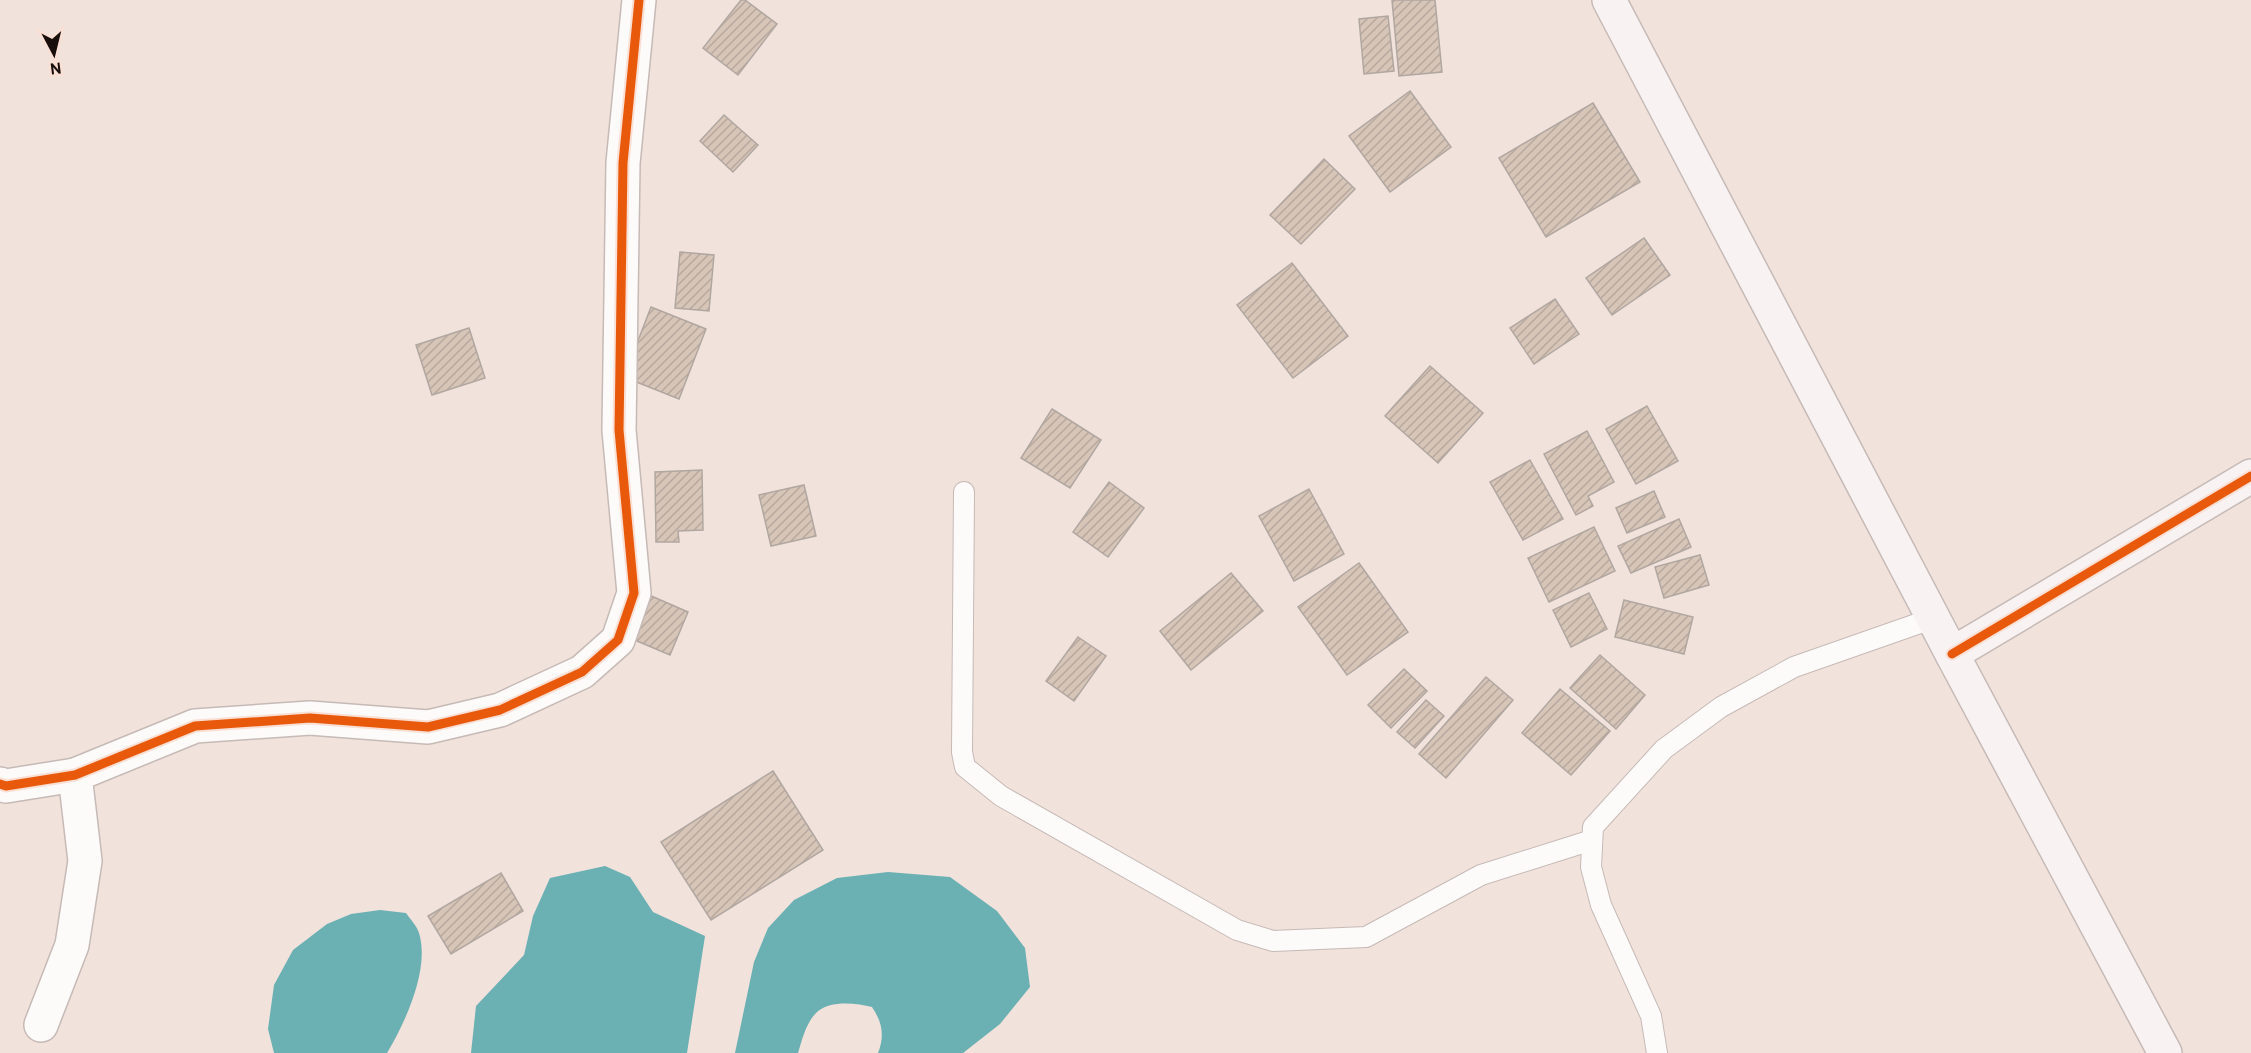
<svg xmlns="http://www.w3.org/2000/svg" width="2251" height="1053" font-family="Overpass,sans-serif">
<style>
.water{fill:#6bb0b3}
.building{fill:url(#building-hatch);stroke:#b1a7a1;stroke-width:1.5}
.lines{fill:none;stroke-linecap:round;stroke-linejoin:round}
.lane-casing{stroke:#c6bab6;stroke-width:22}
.street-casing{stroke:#c6bab6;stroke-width:36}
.secondary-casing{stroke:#c6bab6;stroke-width:36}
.lane{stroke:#fdfbfa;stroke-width:20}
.street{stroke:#fdfbfa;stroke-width:33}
.secondary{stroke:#f8f2f2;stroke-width:33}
.cycleway-casing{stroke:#f9dfd4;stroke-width:13}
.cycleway{stroke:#e8590c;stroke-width:9}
</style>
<defs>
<pattern id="building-hatch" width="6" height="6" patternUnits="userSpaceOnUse" patternTransform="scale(1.5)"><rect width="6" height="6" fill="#d7c5b8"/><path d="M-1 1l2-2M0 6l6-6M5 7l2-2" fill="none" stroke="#b8a89d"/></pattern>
</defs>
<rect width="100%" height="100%" fill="#f1e2dc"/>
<g class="water">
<path d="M605,866L630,877L653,912L705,936L687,1053H471L476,1006L524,955L533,916L550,878Z"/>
<path d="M888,872L950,877L997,911L1025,948L1030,987L1000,1024L963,1053H878C885,1035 882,1022 872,1007C856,1003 829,1000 816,1013C806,1023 802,1040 798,1053H735L754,962L768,928L794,900L837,878Z"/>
<path d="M380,910L406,913C410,919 417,926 419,933C430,969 406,1021 387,1053H274L268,1029L274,985L293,950L327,924L351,914Z"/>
</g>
<g class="building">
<path d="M741,0H745L777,24L738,75L703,48Z"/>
<path d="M1392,0H1435L1442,72L1399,76Z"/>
<path d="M1388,16L1394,71L1364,74L1359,19Z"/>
<path d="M1410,91L1451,147L1390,192L1349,136Z"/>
<path d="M1593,103L1640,182L1546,237L1499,158Z"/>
<path d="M724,115L758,145L733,172L700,141Z"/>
<path d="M1324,159L1355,189L1301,244L1270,215Z"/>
<path d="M1644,238L1670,275L1612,315L1586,278Z"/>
<path d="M680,252L714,255L709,311L675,308Z"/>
<path d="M1292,263L1348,336L1293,378L1237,305Z"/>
<path d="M1555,299L1579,334L1534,364L1510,328Z"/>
<path d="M651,307L706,329L679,399L624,377Z"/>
<path d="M469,328L485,378L432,395L416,345Z"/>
<path d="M1430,366L1483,413L1438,463L1385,416Z"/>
<path d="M1647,406L1678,461L1636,484L1606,429Z"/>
<path d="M1052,409L1101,440L1070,488L1021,458Z"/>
<path d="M1587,431L1614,482L1588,496L1593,506L1576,515L1544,454Z"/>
<path d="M1530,460L1563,519L1523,540L1490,482Z"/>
<path d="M702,470L703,530L678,531L679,542H656L655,472Z"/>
<path d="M1109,482L1144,508L1108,557L1073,532Z"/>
<path d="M804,485L816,536L771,546L759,495Z"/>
<path d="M1309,489L1344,554L1294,581L1259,516Z"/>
<path d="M1654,491L1665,517L1627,533L1616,508Z"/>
<path d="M1679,519L1691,547L1631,573L1618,546Z"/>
<path d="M1594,527L1615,571L1549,602L1528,558Z"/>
<path d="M1700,555L1709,585L1664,598L1655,567Z"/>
<path d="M1359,563L1408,632L1347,675L1298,607Z"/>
<path d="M1231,573L1263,611L1191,670L1160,631Z"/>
<path d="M1589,593L1607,629L1571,647L1553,610Z"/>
<path d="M649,595L688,612L670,655L630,638Z"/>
<path d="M1624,600L1693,617L1684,654L1615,637Z"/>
<path d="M1078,637L1106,656L1074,701L1046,681Z"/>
<path d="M1600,655L1645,695L1616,729L1570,688Z"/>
<path d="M1404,669L1427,691L1391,728L1368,705Z"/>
<path d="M1486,677L1513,700L1446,778L1419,754Z"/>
<path d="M1560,689L1610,731L1571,775L1522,733Z"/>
<path d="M1426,700L1444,716L1415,748L1397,732Z"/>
<path d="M773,771L823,850L711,920L661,842Z"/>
<path d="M501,873L523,911L451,954L428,916Z"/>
</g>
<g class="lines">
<defs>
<g id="lane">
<path d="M964,492L962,752L965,767L1001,796L1237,930L1273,941L1366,937L1481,875L1592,840"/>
<path d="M1657,1053L1651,1016L1601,905L1591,867L1593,827L1664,749L1721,707L1794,667L1934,618"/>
</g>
<g id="street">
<path d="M0,784L6,786L75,775L195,726L310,718L428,727L500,710L582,672L618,640L634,593L619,430L623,163L639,0"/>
<path d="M41,1025L72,945L85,861L75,775"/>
</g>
<g id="secondary">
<path d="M1609,0L1952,654L2165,1053"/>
<path d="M1952,654L2251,476"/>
</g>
</defs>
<use href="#lane" class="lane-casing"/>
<use href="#street" class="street-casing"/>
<use href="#secondary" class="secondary-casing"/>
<use href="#lane" class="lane"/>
<use href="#street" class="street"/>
<use href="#secondary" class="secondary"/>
<defs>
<g id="cycleway">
<path d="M1952,654L2251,476"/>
<path d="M0,784L6,786L75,775L195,726L310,718L428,727L500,710L582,672L618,640L634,593L619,430L623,163L639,0"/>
</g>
</defs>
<use href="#cycleway" class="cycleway-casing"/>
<use href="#cycleway" class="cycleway"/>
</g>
<g transform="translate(54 54) rotate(173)" stroke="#f9dfd4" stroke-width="4.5" paint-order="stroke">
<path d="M0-4.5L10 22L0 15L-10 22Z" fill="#180f0c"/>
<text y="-9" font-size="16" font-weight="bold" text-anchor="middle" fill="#180f0c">N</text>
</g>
</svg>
